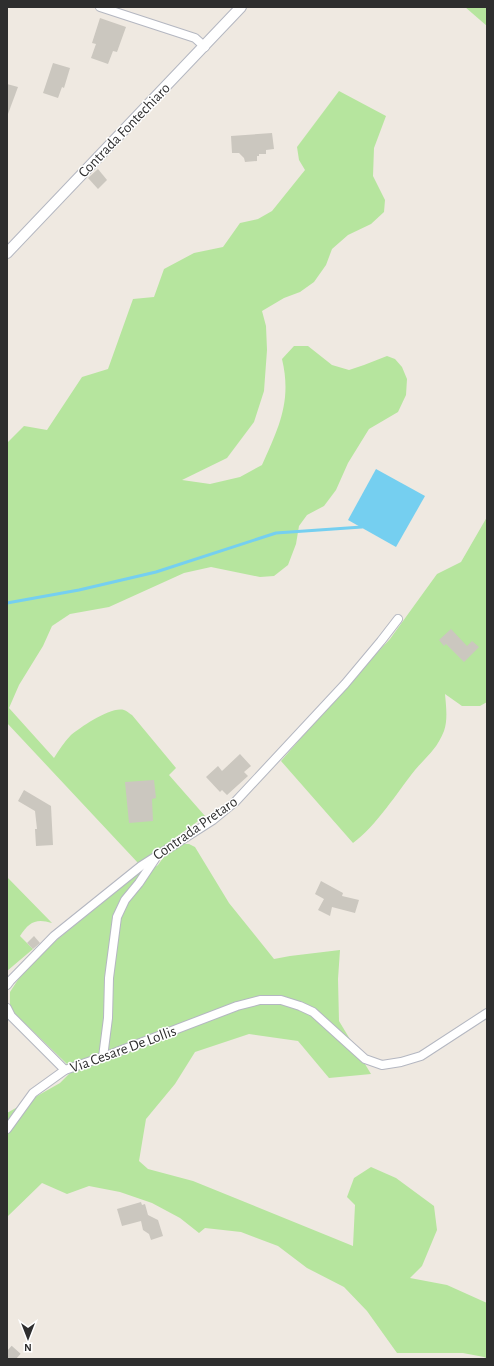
<svg xmlns="http://www.w3.org/2000/svg" width="494" height="1366" font-family="'Alegreya Sans',sans-serif">
<style>
.green{fill:#b6e59e}
.water{fill:#75cff0}
.lines{fill:none;stroke-linecap:round;stroke-linejoin:round}
.stream{stroke:#75cff0;stroke-width:3}
.building{fill:#cbc7bf}
.trunk-tunnel{stroke:#c8c4bd;stroke-width:14;stroke-dasharray:14 7;stroke-linecap:butt}
.minor-casing{stroke:#b4b7c1;stroke-width:10}
.tertiary-casing{stroke:#b4b7c1;stroke-width:12}
.minor{stroke:#fff;stroke-width:8}
.tertiary{stroke:#fff;stroke-width:10}
.labels{text-anchor:middle;stroke-width:3;stroke-linejoin:round;paint-order:stroke}
.street-label{font-size:15px;fill:#2e2e2e;stroke:#fff}
</style>
<rect width="100%" height="100%" fill="#efe9e1"/>
<g class="green">
<path d="M465,7H487V26Z"/>
<path d="M339,91L386,116L374,148L373,176L385,200L384,212L371,224L348,235L332,249L326,265L314,282L300,292L284,298L262,311L266,326L267,350L264,391L254,422L227,458L182,480L210,484L240,477L262,465C279,427 292,401 282,359L294,346H308L332,365L349,370L364,365L387,356L395,359L402,367L407,379L406,395L398,412L369,429L348,463L336,490L324,506L307,515L299,526L296,544L288,565L274,576L260,577L211,567L184,573L109,607L70,614L52,626L43,646L19,685L9,708L54,758C59,750 64,742 71,735C81,727 111,706 124,710C127,711 130,714 132,715L176,768L169,775L205,816L139,864L7,723V443L24,426L47,430L82,377L108,369L133,299L154,297L164,269L194,253L223,247L240,223L258,219L272,211L305,170L299,160L297,147Z"/>
<path d="M487,517V702L480,706H462L445,694C446,705 448,720 444,731C437,749 427,756 415,770C396,794 377,825 353,843L281,761L347,685L390,639L437,574L461,562Z"/>
<path d="M181,844H189L195,847L229,903L274,959L290,956L340,950L338,979L339,1021L371,1074L329,1078L298,1041L249,1034L195,1052L175,1084L146,1119L139,1161L148,1169L193,1181L353,1246L355,1205L347,1197L354,1178L371,1167L396,1178L434,1206L437,1230L422,1266L410,1278L447,1285L487,1303V1359L484,1357L463,1353H397L367,1311L344,1287L307,1268L278,1246L241,1232L205,1228L199,1233L180,1218L152,1203L120,1192L89,1186L67,1194L42,1183L7,1217V1113L60,1083L82,1061L68,1065L10,1009V992L21,975L53,943L145,868L147,873L158,865L163,858L173,848Z"/>
<path d="M7,877L52,923C36,918 29,922 20,936L33,949L7,971Z"/>
</g>
<path class="water" d="M376,469L425,496L396,547L348,520Z"/>
<g class="lines">
<path class="stream" d="M7,603L79,590L156,572L276,533L362,527"/>
</g>
<g class="building">
<path d="M100,18L126,27L117,52L113,51L108,64L91,58L96,44L92,43Z"/>
<path d="M53,63L70,68L64,88L62,87L58,98L43,93Z"/>
<path d="M7,84L18,87L8,114H7Z"/>
<path d="M272,133L274,149L266,150V154H259V156H257V161L245,162L244,158L239,153H232L231,136Z"/>
<path d="M98,169L107,180L98,189L88,178Z"/>
<path d="M451,629L467,646L472,641L479,647L464,662L446,644L444,646L439,640Z"/>
<path d="M240,754L251,766L244,772L248,776L227,795L222,790L220,792L206,777L218,766L222,771Z"/>
<path d="M154,780L156,798L152,799L153,821L129,823L125,782Z"/>
<path d="M24,790L51,806L53,845L36,846L35,829H37L35,811L18,801Z"/>
<path d="M321,881L343,893L342,896L359,900L355,913L332,907L330,916L318,910L324,899L315,894Z"/>
<path d="M34,936L40,943L33,949L27,943Z"/>
<path d="M141,1202L142,1205L145,1204L148,1215L158,1220L163,1236L151,1240L149,1234L143,1230L141,1221L122,1226L117,1209Z"/>
</g>
<g class="lines">
<path class="trunk-tunnel" d="M7,1351L16,1359"/>
<defs>
<g id="minor">
<path d="M100,7L195,38L205,47"/>
<path d="M7,985L10,981L54,936L141,866L213,820L235,802L345,684L381,641L398,619"/>
<path d="M7,1008L11,1016L65,1070"/>
<path d="M103,1057L108,1018L109,978L117,917L125,900L139,883L155,859"/>
<path d="M7,1129L33,1093L65,1070L114,1053L237,1006L260,1000H281L300,1006L313,1012L365,1059L382,1065L401,1062L421,1056L487,1013"/>
</g>
<path id="tertiary" d="M7,253L241,7"/>
</defs>
<use href="#minor" class="minor-casing"/>
<use href="#tertiary" class="tertiary-casing"/>
<use href="#minor" class="minor"/>
<use href="#tertiary" class="tertiary"/>
</g>
<g class="labels">
<g class="street-label">
<text transform="translate(124 130) rotate(-46)" y="5">Contrada Fontechiaro</text>
<text transform="translate(195 828) rotate(-35)" y="5">Contrada Pretaro</text>
<text transform="translate(123 1049) rotate(-20)" y="5">Via Cesare De Lollis</text>
</g>
</g>
<rect width="494" height="1366" fill="none" stroke="#2e2e2e" stroke-width="16"/>
<g transform="translate(28 1338) rotate(180)" stroke="#ffffff" stroke-width="3" paint-order="stroke">
<path d="M0-3L7 15L0 10L-7 15Z" fill="#2e2e2e"/>
<text y="-6" font-size="11" font-weight="bold" text-anchor="middle" fill="#2e2e2e">N</text>
</g>
</svg>
